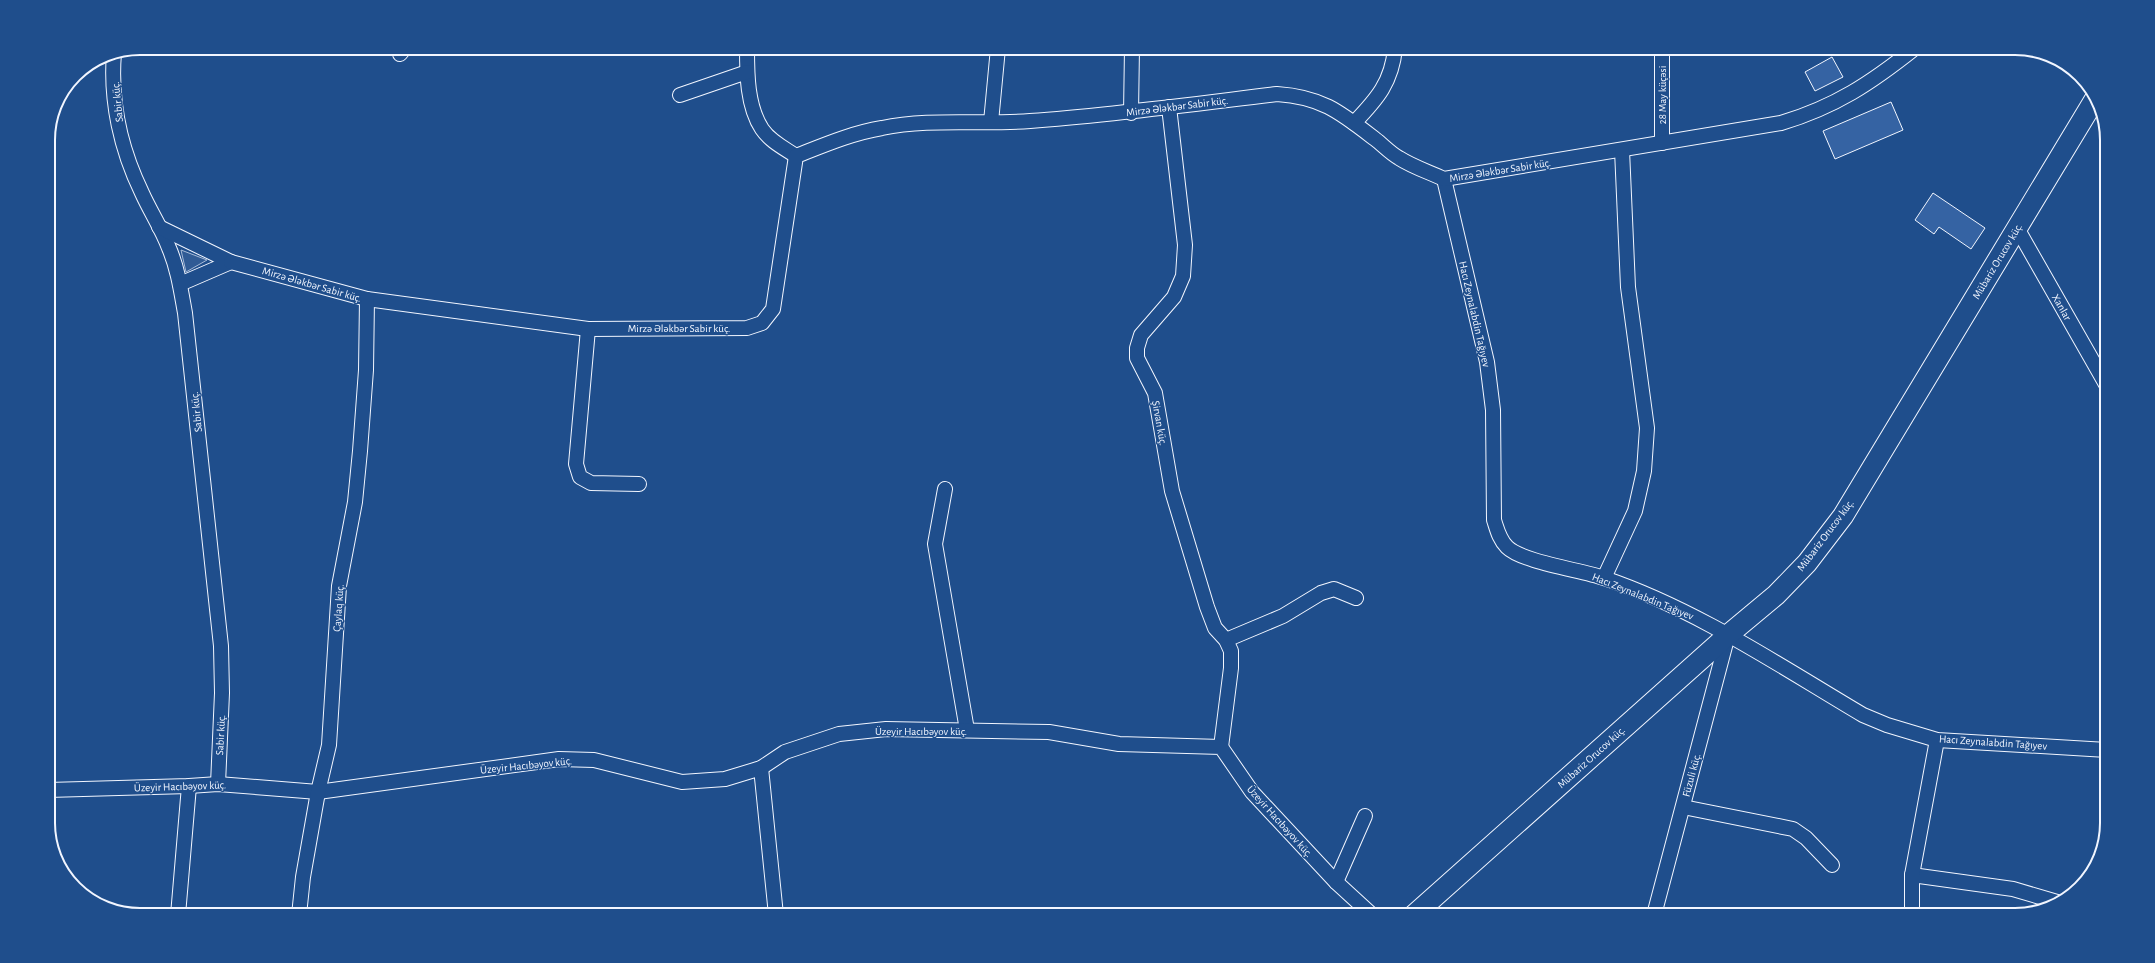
<svg xmlns="http://www.w3.org/2000/svg" width="2155" height="963" font-family="'Alegreya Sans',sans-serif">
<style>
.built{fill:#305b95;stroke:#a8bbd7}
.building{fill:#3563a3;stroke:#f2f6ff}
.lines{fill:none;stroke-linecap:round;stroke-linejoin:round}
.street-casing{stroke:#f2f6ff;stroke-width:16}
.secondary-casing{stroke:#f2f6ff;stroke-width:22}
.street{stroke:#1f4e8c;stroke-width:14}
.secondary{stroke:#1f4e8c;stroke-width:20}
.labels{text-anchor:middle;stroke-width:3;stroke-linejoin:round;paint-order:stroke}
.street-label{font-size:11px;fill:#f2f6ff;stroke:#1f4e8c}
.rim{fill:none;stroke:#f2f6ff;stroke-width:2}
</style>
<rect width="100%" height="100%" fill="#1f4e8c"/>
<path class="built" d="M181,250L207,260L186,272Z"/>
<g class="building">
<path d="M1832,57L1843,77L1815,91L1805,72Z"/>
<path d="M1891,102L1903,130L1835,159L1823,131Z"/>
<path d="M1933,193L1985,228L1971,249L1939,227L1934,234L1915,220Z"/>
</g>
<g class="lines">
<defs>
<g id="street">
<path d="M747,48C747,74 747,106 762,129C770,141 784,148 796,156"/>
<path d="M114,53C110,101 121,150 142,193C150,211 162,229 169,248C178,269 181,291 185,313L221,646L222,693L218,784"/>
<path d="M400,54L405,48"/>
<path d="M680,95L747,72"/>
<path d="M1169,107L1185,245L1183,276L1174,297L1141,335L1137,348V358L1155,393L1172,491L1207,607L1215,628L1226,640L1231,651V668L1221,747"/>
<path d="M1131,113L1132,48"/>
<path d="M991,122L998,48"/>
<path d="M1354,123C1377,99 1392,82 1395,48"/>
<path d="M1662,143V48"/>
<path d="M1444,179L1487,362L1493,410L1494,520C1497,529 1499,539 1507,547C1522,562 1581,570 1604,578C1696,609 1780,666 1863,715L1887,725L1937,740L2107,750"/>
<path d="M159,227L231,262L180,284"/>
<path d="M2017,228L2107,386"/>
<path d="M231,262L367,299L588,329L747,328L762,323L773,309L796,156C824,145 852,133 882,128C930,118 981,125 1030,121C1113,115 1194,104 1277,94C1322,97 1340,112 1375,139C1383,145 1390,153 1399,158C1413,167 1429,172 1444,179L1781,123C1835,107 1871,83 1915,48"/>
<path d="M588,329L576,464L580,477L591,483L639,484"/>
<path d="M945,489L935,544L967,730"/>
<path d="M1604,578L1635,511L1644,471L1647,428L1628,287L1622,150"/>
<path d="M1226,640L1283,616L1321,593L1334,589L1356,598"/>
<path d="M761,768L776,915"/>
<path d="M48,790L189,786L218,784L318,792L559,759L594,760L682,782L725,779L761,768L785,752L839,734L886,729L1049,732L1119,744L1221,747L1252,792L1336,882L1372,915"/>
<path d="M1683,807L1793,829L1806,838L1832,865"/>
<path d="M1912,875L2013,889L2057,902"/>
<path d="M1336,882L1365,816"/>
<path d="M178,915L189,786"/>
<path d="M299,915L303,877L318,792L329,745L339,586L355,502L360,451L366,370L367,299"/>
<path d="M1654,915L1728,635"/>
<path d="M1912,915V875L1937,740"/>
</g>
<path id="secondary" d="M1414,915L1728,635L1776,595L1807,563L1843,516L2095,99"/>
</defs>
<use href="#street" class="street-casing"/>
<use href="#secondary" class="secondary-casing"/>
<use href="#street" class="street"/>
<use href="#secondary" class="secondary"/>
</g>
<g class="labels">
<g class="street-label">
<text transform="translate(1662 95) rotate(-90)" y="4">28 May küçəsi</text>
<text transform="translate(117 102) rotate(-96)" y="4">Sabir küç.</text>
<text transform="translate(1177 106) rotate(-7)" y="4">Mirzə Ələkbər Sabir küç.</text>
<text transform="translate(1500 170) rotate(-9)" y="4">Mirzə Ələkbər Sabir küç.</text>
<text transform="translate(1997 261) rotate(-59)" y="4">Mübariz Orucov küç.</text>
<text transform="translate(312 284) rotate(16)" y="4">Mirzə Ələkbər Sabir küç.</text>
<text transform="translate(2062 307) rotate(60)" y="4">Xanlar</text>
<text transform="translate(1475 314) rotate(77)" y="4">Hacı Zeynalabdin Tağıyev</text>
<text x="679" y="332">Mirzə Ələkbər Sabir küç.</text>
<text transform="translate(196 412) rotate(-96)" y="4">Sabir küç.</text>
<text transform="translate(1160 423) rotate(80)" y="4">Şirvan küç.</text>
<text transform="translate(1825 535) rotate(-53)" y="4">Mübariz Orucov küç.</text>
<text transform="translate(1643 596) rotate(22)" y="4">Hacı Zeynalabdin Tağıyev</text>
<text transform="translate(338 608) rotate(-86)" y="4">Çaylaq küç.</text>
<text x="921" y="735">Üzeyir Hacıbəyov küç.</text>
<text transform="translate(220 735) rotate(-87)" y="4">Sabir küç.</text>
<text transform="translate(1993 742) rotate(4)" y="4">Hacı Zeynalabdin Tağıyev</text>
<text transform="translate(1591 757) rotate(-42)" y="4">Mübariz Orucov küç.</text>
<text transform="translate(526 765) rotate(-6)" y="4">Üzeyir Hacıbəyov küç.</text>
<text transform="translate(1691 775) rotate(-75)" y="4">Füzuli küç.</text>
<text transform="translate(180 786) rotate(-2)" y="4">Üzeyir Hacıbəyov küç.</text>
<text transform="translate(1280 821) rotate(48)" y="4">Üzeyir Hacıbəyov küç.</text>
</g>
</g>
<path d="M0 0H2155V963H0ZM140 55H2015A85 85 0 0 1 2100 140V823A85 85 0 0 1 2015 908H140A85 85 0 0 1 55 823V140A85 85 0 0 1 140 55Z" fill="#1f4e8c" fill-rule="evenodd"/>
<path class="rim" d="M140 55H2015A85 85 0 0 1 2100 140V823A85 85 0 0 1 2015 908H140A85 85 0 0 1 55 823V140A85 85 0 0 1 140 55Z"/>
</svg>
